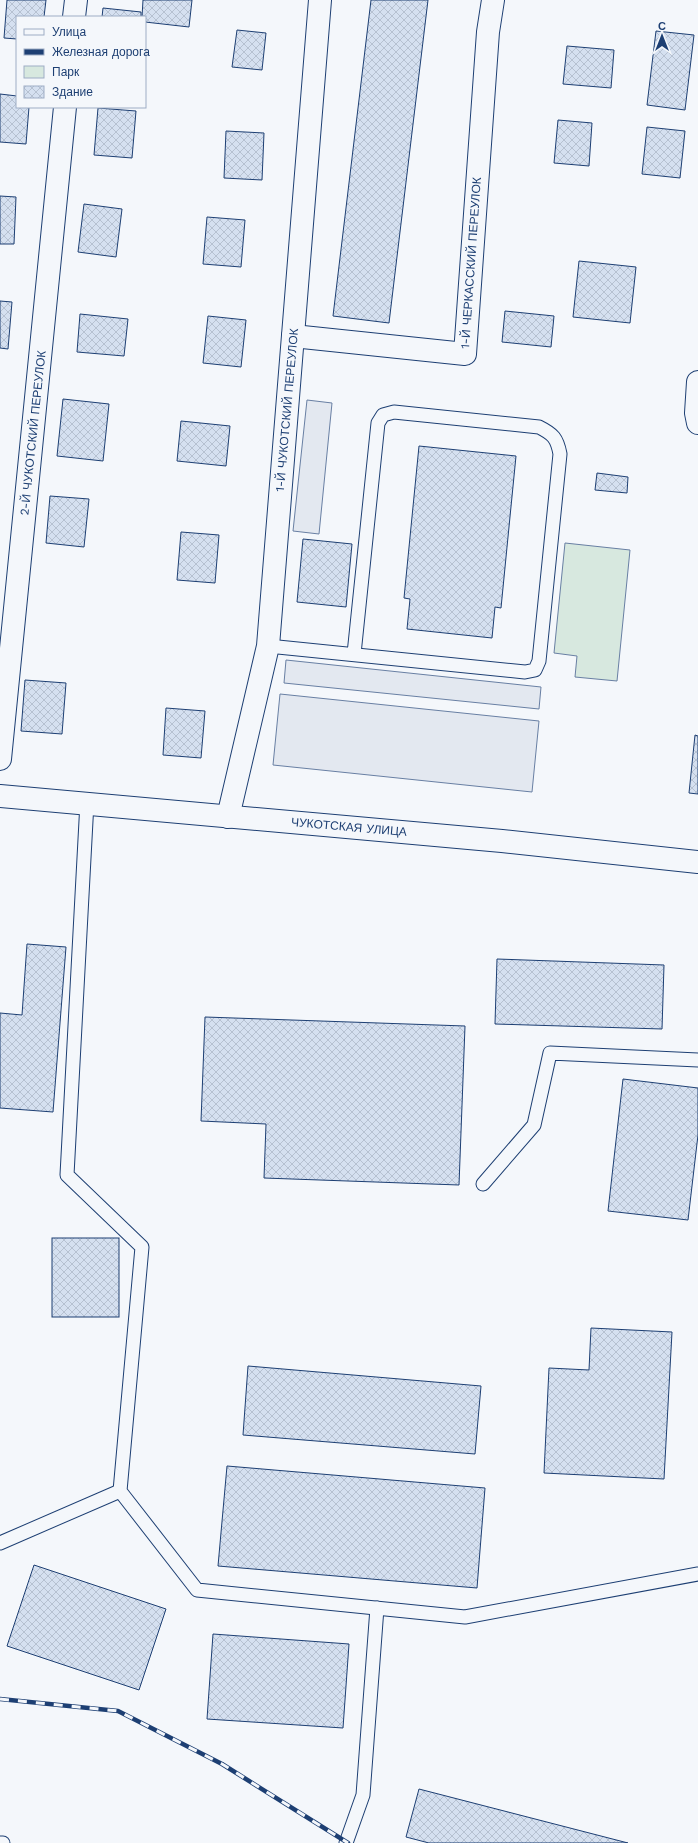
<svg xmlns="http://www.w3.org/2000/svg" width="698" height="1843" font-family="'Work Sans',sans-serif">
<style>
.park{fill:#d7e8df;stroke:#687fa3}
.parking{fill:#e3e8f0;stroke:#687fa3}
.building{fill:url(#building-cross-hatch);stroke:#1d3f73}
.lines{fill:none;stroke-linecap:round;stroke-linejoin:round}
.service-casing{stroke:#1d3f73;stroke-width:15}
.minor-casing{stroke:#1d3f73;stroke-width:24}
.service{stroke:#f4f7fb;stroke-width:13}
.minor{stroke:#f4f7fb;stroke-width:22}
.rail-casing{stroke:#1d3f73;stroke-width:4.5}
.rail{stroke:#f4f7fb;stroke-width:3;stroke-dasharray:9;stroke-linecap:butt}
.labels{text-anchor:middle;stroke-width:3;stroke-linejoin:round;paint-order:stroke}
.street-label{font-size:12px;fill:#1d3f73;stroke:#f4f7fb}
</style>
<defs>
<pattern id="building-cross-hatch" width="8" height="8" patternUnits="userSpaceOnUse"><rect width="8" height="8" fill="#d5e0f0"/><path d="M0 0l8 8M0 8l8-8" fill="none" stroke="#b6c1d1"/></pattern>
</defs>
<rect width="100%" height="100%" fill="#f4f7fb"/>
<path class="park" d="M565,543L630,550L617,681L575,677L577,656L554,653Z"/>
<g class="parking">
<path d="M307,400L332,403L319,534L293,531Z"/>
<path d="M286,660L541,687L539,709L284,683Z"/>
<path d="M280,694L539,721L532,792L273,765Z"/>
</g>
<g class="building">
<path d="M7,0H46L44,17H17V39L4,38Z"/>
<path d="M143,0H192L189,27L145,22V17H142Z"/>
<path d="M371,0H428L389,323L333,316Z"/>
<path d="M103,8L141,12V17H102Z"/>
<path d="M237,30L266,33L262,70L232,67Z"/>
<path d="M656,31L694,35L685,110L647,105Z"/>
<path d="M567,46L614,50L611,88L563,84Z"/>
<path d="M0,94L17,96V107H29L26,144L0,142Z"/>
<path d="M98,108L136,111L132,158L94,155Z"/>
<path d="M558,120L592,123L589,166L554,163Z"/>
<path d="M647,127L685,131L680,178L642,174Z"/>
<path d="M226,131L264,133L262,180L224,178Z"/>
<path d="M0,196L16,197L14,244H0Z"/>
<path d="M84,204L122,209L116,257L78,252Z"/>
<path d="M207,217L245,220L241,267L203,264Z"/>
<path d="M579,261L636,267L630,323L573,317Z"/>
<path d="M0,301L12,302L8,349L0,348Z"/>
<path d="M505,311L554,316L551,347L502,342Z"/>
<path d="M80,314L128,319L124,356L77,352Z"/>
<path d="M208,316L246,320L241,367L203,363Z"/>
<path d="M63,399L109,404L103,461L57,456Z"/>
<path d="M181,421L230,426L226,466L177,461Z"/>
<path d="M419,446L516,456L501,608L495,607L492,638L407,629L410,599L404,598Z"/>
<path d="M597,473L628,477L627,493L595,490Z"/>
<path d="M50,496L89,499L84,547L46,543Z"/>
<path d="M181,532L219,535L215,583L177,580Z"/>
<path d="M303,539L352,544L346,607L297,602Z"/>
<path d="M25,680L66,683L62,734L21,731Z"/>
<path d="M166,708L205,711L201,758L163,755Z"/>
<path d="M695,735L698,736V794L689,793Z"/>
<path d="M27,944L66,947L53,1112L0,1108V1013L22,1015Z"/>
<path d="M497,959L664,965L662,1029L495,1024Z"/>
<path d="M205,1017L465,1026L459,1185L264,1178L266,1124L201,1121Z"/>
<path d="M623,1079L698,1088V1135L688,1220L608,1211Z"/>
<rect x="52" y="1238" width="67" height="79"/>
<path d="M591,1328L672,1332L664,1479L544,1473L549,1368L589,1370Z"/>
<path d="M248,1366L481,1386L475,1454L243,1435Z"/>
<path d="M227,1466L485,1488L477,1588L218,1566Z"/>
<path d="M34,1565L166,1609L139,1690L7,1646Z"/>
<path d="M213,1634L349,1644L343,1728L207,1719Z"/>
<path d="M419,1789L628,1843H429L406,1837Z"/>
</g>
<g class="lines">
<defs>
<g id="service">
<path d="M268,646L525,672L535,670L539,661L560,454C557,438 553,434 539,427L394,412L383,415L378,423L354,654"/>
<path d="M87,802L67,1175L142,1247L120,1491L197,1590L465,1617L698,1574"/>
<path d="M483,1184L534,1125L550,1053L698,1060"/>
<path d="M0,1543L120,1491"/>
<path d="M0,1843H3"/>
<path d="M346,1843L363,1795L377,1608"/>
</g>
<g id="minor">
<path d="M74,17L76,0"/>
<path d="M293,336L465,354L488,32L493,0"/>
<path d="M698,382L696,413L698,423"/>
<path d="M0,759L65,107"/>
<path d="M0,796L502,841L698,862"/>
<path d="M228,817L268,646L320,0"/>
</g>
</defs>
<use href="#service" class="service-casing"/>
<use href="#minor" class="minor-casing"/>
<use href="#service" class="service"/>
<use href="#minor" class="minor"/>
<defs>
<path id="rail" d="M0,1699L118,1711L222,1764L348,1843"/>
</defs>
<use href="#rail" class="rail-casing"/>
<use href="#rail" class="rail"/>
</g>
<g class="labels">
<g class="street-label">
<text transform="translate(471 263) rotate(-86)" y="4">1-Й ЧЕРКАССКИЙ ПЕРЕУЛОК</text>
<text transform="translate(287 410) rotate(-85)" y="4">1-Й ЧУКОТСКИЙ ПЕРЕУЛОК</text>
<text transform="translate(33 433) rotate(-84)" y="4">2-Й ЧУКОТСКИЙ ПЕРЕУЛОК</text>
<text transform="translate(349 827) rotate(5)" y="4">ЧУКОТСКАЯ УЛИЦА</text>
</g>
</g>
<rect x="16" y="16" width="130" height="92" fill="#f4f7fb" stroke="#9eadc5"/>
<rect x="24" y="29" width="20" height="6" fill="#f4f7fb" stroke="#9eadc5"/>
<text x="52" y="36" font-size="12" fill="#1d3f73">Улица</text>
<rect x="24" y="49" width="20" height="6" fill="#1d3f73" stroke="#9eadc5"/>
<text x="52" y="56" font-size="12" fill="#1d3f73">Железная дорога</text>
<rect x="24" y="66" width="20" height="12" fill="#d7e8df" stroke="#9eadc5"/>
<text x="52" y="76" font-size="12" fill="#1d3f73">Парк</text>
<rect x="24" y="86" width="20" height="12" fill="url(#building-cross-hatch)" stroke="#9eadc5"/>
<text x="52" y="96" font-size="12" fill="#1d3f73">Здание</text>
<g transform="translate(662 36)" stroke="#f4f7fb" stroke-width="3" paint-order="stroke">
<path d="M0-3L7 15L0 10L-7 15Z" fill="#1d3f73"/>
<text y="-6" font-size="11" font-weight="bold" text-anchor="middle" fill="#1d3f73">С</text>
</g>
</svg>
